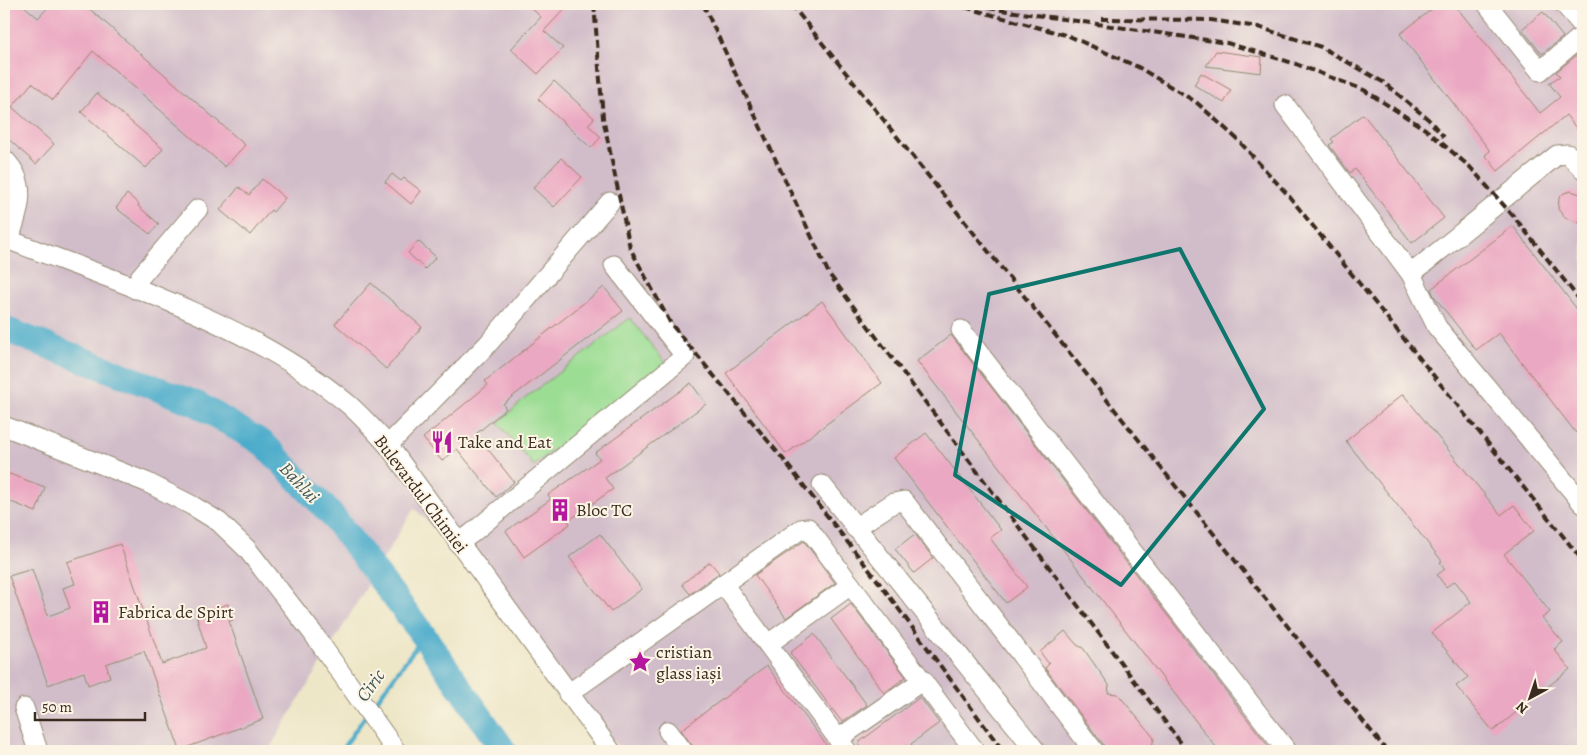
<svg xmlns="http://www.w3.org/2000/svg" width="1587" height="755" font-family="Alegreya,serif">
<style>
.industrial{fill:#d1bdc9}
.green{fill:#9cdd94;stroke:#6c8459}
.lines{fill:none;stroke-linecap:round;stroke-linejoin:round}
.stream{stroke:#4caccb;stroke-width:4.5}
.river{stroke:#4caccb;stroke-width:26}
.building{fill:#eba8c2}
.minor-casing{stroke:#948872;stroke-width:21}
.minor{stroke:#fff;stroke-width:19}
.rail{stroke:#3b2a1e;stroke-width:4;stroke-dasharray:8 4;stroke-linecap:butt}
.marked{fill:none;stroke:#0f766e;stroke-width:4;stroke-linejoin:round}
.labels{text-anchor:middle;stroke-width:4;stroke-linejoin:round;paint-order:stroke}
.poi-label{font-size:18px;fill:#3b2a1e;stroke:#fcf5e5;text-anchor:start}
.street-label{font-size:18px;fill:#3b2a1e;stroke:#fcf5e5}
.water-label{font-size:19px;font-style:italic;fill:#41585b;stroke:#fcf5e5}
</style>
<rect width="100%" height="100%" fill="#fcf5e5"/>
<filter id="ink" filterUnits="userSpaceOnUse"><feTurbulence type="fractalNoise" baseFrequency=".02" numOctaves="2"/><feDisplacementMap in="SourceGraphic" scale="10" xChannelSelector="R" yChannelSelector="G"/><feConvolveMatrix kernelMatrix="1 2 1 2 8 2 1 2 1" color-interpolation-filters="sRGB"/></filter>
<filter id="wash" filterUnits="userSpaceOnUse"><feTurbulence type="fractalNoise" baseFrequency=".0096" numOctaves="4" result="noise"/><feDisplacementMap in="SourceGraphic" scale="20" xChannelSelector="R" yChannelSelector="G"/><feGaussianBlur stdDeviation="1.12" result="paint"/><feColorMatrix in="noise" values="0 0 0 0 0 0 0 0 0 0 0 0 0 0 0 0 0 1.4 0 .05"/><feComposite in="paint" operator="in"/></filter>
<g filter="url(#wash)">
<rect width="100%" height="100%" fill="#ede6c7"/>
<path class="industrial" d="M4,4H1583V751H621L504,598L414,508L268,751H4Z"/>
<path class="green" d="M630,318L667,365L564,444L562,442L534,466L498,423L527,397Z"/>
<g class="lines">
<g class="stream">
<path d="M372,707L424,636"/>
<path d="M341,751L366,715"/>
</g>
<path class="river" d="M4,329L197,404L264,444L331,514L424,636L504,751"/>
</g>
<g id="blocks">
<g class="building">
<path d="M4,4H22L38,18L51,4H84L245,145L225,167L93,51L53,100L32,83L12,107L54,144L36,164L4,135Z"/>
<path d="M527,4H569L544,31L563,48L538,74L511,49L541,17Z"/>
<path d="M1428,4H1454L1540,113L1560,97L1549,83L1560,76L1556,72L1578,54L1583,61V137L1566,115L1498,171L1485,155L1490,151L1400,34L1432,9Z"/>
<path d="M1543,12L1563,37L1542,54L1522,29Z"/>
<path d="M1216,51L1262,57L1261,73L1206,66Z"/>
<path d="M1201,73L1231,90L1224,103L1194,85Z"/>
<path d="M554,81L594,118L588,125L601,137L591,148L538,99Z"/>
<path d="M97,93L163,149L146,168L81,112Z"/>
<path d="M1363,114L1444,218L1412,243L1355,169L1350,173L1329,145L1334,142L1331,139Z"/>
<path d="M561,158L582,177L554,207L533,188Z"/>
<path d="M392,174L401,181L404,178L421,191L411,204L385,182Z"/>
<path d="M262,179L285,198L273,212L271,210L250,235L220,210L239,187L249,195Z"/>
<path d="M1571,191L1583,195V224L1565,218L1558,209L1559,198L1564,193Z"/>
<path d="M127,194L139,204L138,206L159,224L150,234L116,208Z"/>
<path d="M1513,226L1583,317V428L1576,433L1499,333L1476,350L1434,296L1431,289Z"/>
<path d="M418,241L436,257L425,269L408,253Z"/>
<path d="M371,283L422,327L386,369L335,324Z"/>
<path d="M604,287L623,311L503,404L506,409L476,434L514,482L496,497L457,449L442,461L423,438L488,385L485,381Z"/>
<path d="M822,301L882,383L786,454L726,373Z"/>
<path d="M951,335L1272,751H1219L917,361Z"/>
<path d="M691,383L706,404L605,478L613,489L568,521L570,524L524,557L506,531L551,499L548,495L600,459L595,453Z"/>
<path d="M1403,394L1501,515L1514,505L1534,531L1504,554L1550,612L1542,618L1563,642L1554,649L1570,669L1493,731L1456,686L1468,677L1432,633L1471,602L1455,581L1446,587L1437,575L1445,569L1440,562L1442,561L1346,441Z"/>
<path d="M926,433L1001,530L990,538L1027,587L1006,603L894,458Z"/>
<path d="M4,472L45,487L36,512L4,499Z"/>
<path d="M600,534L642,589L611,612L569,557Z"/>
<path d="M915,534L933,558L914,573L895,549Z"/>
<path d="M804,541L835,583L786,618L755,575Z"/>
<path d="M120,544L162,664L206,648L196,615L228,604L233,620L229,621L263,719L180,750L144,651L106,664L110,677L88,685L84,672L48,685L9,576L32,569L48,616L70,608L63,588L75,584L67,562Z"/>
<path d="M710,562L719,573L690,594L682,584Z"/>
<path d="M851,604L906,677L884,693L831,619Z"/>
<path d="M1065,631L1077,645L1083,648L1109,685L1108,693L1118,694L1154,738L1151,751H1105L1103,744L1045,668L1049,664L1040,652Z"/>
<path d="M814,634L867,705L842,722L790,653Z"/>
<path d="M767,666L831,751H696L681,730Z"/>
<path d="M920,697L939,723L911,744L916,751H864L858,743Z"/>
</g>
</g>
</g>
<g filter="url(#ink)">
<use href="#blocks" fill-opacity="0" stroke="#948872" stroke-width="1"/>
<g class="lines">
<defs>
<g id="minor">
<path d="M1487,4L1540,71L1583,35"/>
<path d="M1564,4L1583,26"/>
<path d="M1285,105L1411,274L1437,327L1583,504"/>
<path d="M4,159C30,184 18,211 9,240"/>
<path d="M4,238C122,284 249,322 348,404C362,416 375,431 388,445L611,751"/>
<path d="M1411,274L1557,155L1568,154L1583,169"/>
<path d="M135,289L140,277L198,209"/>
<path d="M961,330L1287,751"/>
<path d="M4,426L146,482L193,506L219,522L247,549L312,632L396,751"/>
<path d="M388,445L487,345L610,202"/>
<path d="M822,485L1036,751"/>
<path d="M855,528L893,503L904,501L1094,751"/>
<path d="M458,543L471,534L685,356L614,265"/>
<path d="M723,584L847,751"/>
<path d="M768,644L851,585"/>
<path d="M568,694L801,529L808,528L975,751"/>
<path d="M24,708L38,751"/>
<path d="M668,731L683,751"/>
<path d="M838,739L923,680"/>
</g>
</defs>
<use href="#minor" class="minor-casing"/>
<use href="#minor" class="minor"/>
<g class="rail">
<path d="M594,4L603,118L630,248L671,324L783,459L884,589L1003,751"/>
<path d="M703,4L829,274L1187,751"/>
<path d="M791,4L1387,751"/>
<path d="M953,4L1069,36L1138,67L1196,102L1237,139L1288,195L1583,561"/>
<path d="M988,8L1227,43L1296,64L1364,90L1425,129L1470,167L1515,218L1583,304"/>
<path d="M1101,19L1211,20L1258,27L1321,47L1383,82L1428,119L1444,137"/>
</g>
</g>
</g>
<path class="marked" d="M1180,249L1264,409L1121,585L955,475L989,294Z"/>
<defs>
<symbol id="restaurant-bare" viewBox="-9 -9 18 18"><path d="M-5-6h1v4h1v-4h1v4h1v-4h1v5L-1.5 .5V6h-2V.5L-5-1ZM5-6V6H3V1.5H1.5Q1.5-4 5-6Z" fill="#b5179e" stroke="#fcf5e5" stroke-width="2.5" paint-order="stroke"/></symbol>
<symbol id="building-bare" viewBox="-9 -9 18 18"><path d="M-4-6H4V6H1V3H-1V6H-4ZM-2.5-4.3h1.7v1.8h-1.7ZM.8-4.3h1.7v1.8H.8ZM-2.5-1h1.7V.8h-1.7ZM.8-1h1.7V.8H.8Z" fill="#b5179e" stroke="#fcf5e5" stroke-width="2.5" paint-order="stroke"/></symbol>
<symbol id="sight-bare" viewBox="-9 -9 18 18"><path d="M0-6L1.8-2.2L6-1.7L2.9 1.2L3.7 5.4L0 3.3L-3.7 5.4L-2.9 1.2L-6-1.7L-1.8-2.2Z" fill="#b5179e" stroke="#fcf5e5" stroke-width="2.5" paint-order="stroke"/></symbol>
</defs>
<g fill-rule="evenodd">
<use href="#restaurant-bare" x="426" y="426" width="32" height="32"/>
<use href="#building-bare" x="544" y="494" width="32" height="32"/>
<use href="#building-bare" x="85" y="596" width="32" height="32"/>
<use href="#sight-bare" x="624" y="646" width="32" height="32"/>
</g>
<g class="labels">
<g class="poi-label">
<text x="458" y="448">Take and Eat</text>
<text x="576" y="516">Bloc TC</text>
<text x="118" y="618">Fabrica de Spirt</text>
<text x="656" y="658">cristian<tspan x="656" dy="21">glass iași</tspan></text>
</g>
<g class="street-label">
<text transform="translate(421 494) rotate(53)" y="6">Bulevardul Chimiei</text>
</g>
<g class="water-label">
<text transform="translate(300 482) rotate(47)" y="7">Bahlui</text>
<text transform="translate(370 685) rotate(-54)" y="7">Ciric</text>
</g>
</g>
<rect width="1587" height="755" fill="none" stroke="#fcf5e5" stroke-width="20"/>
<g transform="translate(1530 698) rotate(220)" stroke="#fcf5e5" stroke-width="4" paint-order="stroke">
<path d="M0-4L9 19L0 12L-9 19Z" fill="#3b2a1e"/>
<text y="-8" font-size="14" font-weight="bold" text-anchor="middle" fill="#3b2a1e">N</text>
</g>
<path d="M35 712v8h110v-8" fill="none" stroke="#3b2a1e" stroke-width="2.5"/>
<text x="42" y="712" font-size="15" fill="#3b2a1e" stroke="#fcf5e5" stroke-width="4" paint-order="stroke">50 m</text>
</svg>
